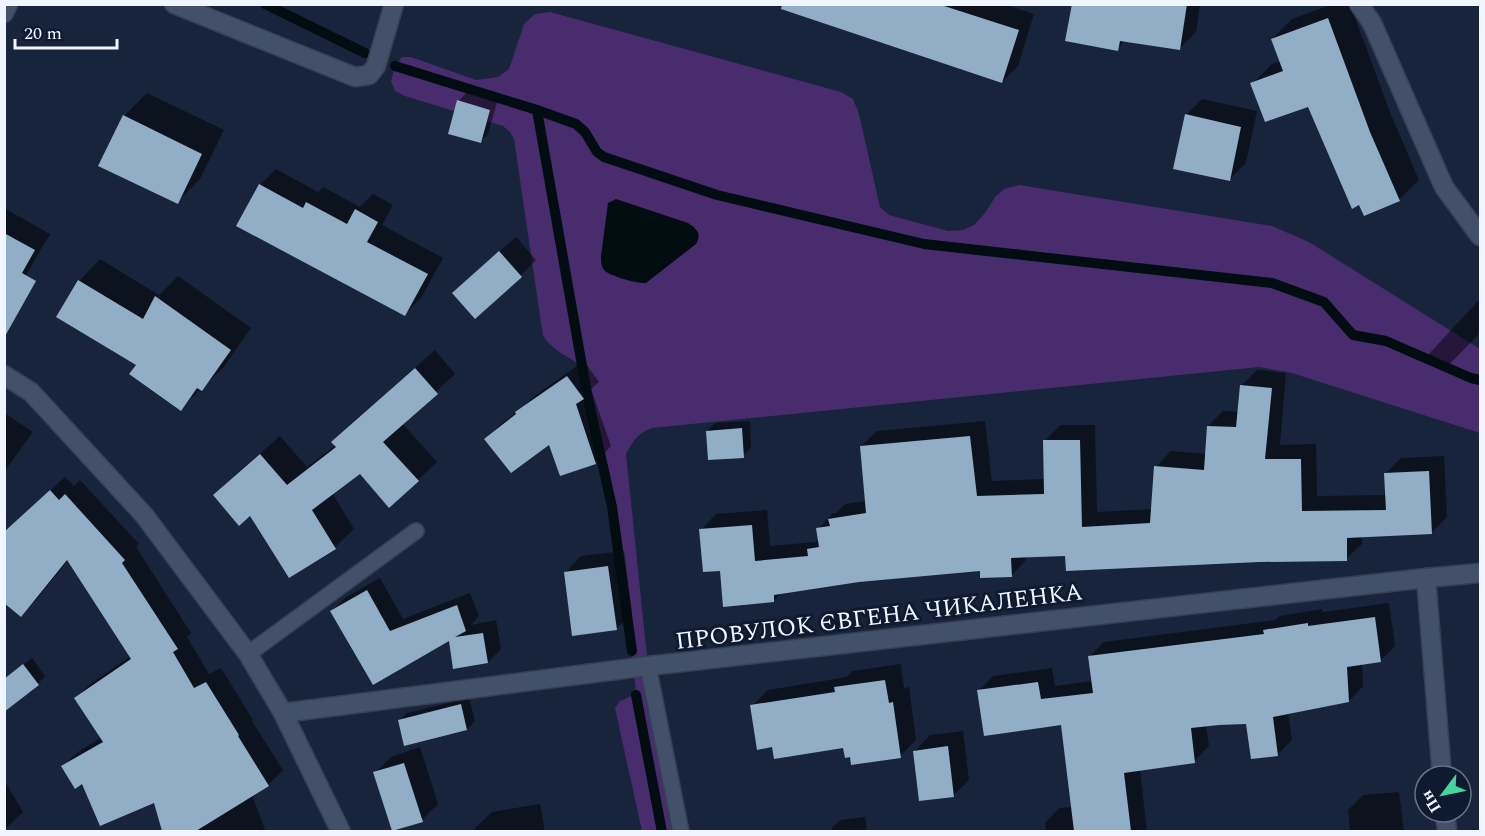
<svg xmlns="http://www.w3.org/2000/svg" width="1485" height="836" font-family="Spectral,serif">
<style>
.green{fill:#482c6d}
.water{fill:#020d12}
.shadow{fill:#0007}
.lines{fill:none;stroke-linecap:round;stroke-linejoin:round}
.stream{stroke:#020d12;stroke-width:10}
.building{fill:#91aec6}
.lane-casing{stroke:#373f52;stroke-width:18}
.street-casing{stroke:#373f52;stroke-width:21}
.secondary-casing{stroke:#373f52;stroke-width:21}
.lane{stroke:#42506a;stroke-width:15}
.street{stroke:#42506a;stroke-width:18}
.secondary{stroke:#42506a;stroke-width:18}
.labels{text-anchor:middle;stroke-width:6;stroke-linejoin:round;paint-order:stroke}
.street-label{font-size:24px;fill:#f0f5ff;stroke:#0e1a30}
</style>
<rect width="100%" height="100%" fill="#17243b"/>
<path class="green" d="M550,12L841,92L853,99L859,114L880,207L889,215L948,231L963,230L974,225L985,213L995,197L1004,189L1019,185L1272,226L1309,242L1480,349V433L1292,373L1259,367L652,428C637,434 634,440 626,454L648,666L681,831H642L615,708L620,701L636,694L632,651L582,366C569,357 552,350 543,336L514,139L510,132L503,126L405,96L395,91L391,81L395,66L402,57H411L476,80L498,77L509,69L524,24L535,14Z"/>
<path class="water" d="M616,199L688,223C697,229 702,234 696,244L646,283C638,284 609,276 604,270C601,266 601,261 601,256L608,203Z"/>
<g class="shadow">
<path d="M773,4H1003L1034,14L1018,66L1002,82L911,52Z"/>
<path d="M1073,4H1200L1196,32L1180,48L1126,40L1117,49Z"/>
<path d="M1333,4H1350L1390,112L1419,180L1399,200L1309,105L1252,84L1272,64L1281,61L1272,39L1292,19Z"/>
<path d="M147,93L224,130L200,179L177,202L124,116Z"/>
<path d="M466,93L497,102L488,134L480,142L459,101Z"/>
<path d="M1202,99L1257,111L1246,163L1230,179L1186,115Z"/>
<path d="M276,169L318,192L323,187L360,207L373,194L393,205L382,225L443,258L421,298L405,314L260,185Z"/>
<path d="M4,208L50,234L26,275L10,291L4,288Z"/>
<path d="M516,237L536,260L520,276L470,277Z"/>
<path d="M100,259L159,295L178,276L251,328L223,368L180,409L138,364L58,316L79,281Z"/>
<path d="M1480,299V333L1443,371L1427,356Z"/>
<path d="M435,350L455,374L402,423L437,462L418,480L360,472L332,493L354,529L335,547L290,576L251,514L215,495L233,477L280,436L307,467L336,445L333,442L352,423Z"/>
<path d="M584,361L599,382L591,389L611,446L595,463L549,442L486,439L502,423L523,407L533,397Z"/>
<path d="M1257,370L1286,373L1280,445L1316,444L1317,496L1386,495L1385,474L1401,458L1444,456L1447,517L1432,532L1362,536V544L1346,559L1066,554L1026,556V560L1011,576L982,569L859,580L783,592L773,601L701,530L716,514L767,510L770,546L816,542L819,539L818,529L833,513H836L845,504L866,501L861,446L877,431L985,421L992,481L1045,479V441L1060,425H1095L1097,512L1153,509L1156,467L1171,451L1206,454L1208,426L1223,411L1239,412L1242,385Z"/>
<path d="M6,414L33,432L4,472V416Z"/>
<path d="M750,421L751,448L743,456L707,431L715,423Z"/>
<path d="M65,477L74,486L80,480L139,544L136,547L191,633L187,637L209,674L221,668L253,720L252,721L283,770L268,785L252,795L266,832H164L155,801L83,782L63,766L78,752L102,737L76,698L90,684L131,656L69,559L36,600L21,615L4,533Z"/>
<path d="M624,551L632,613L616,629L565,573L581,556Z"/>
<path d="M380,578L403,619L470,593L479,616L471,625L496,620L501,649L488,662L450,639L374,683L332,611L345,598Z"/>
<path d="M1389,603L1395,646L1380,661L1362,664L1363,686L1349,701L1288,712L1292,740L1277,755L1248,722L1206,725L1209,746L1194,761L1140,769L1147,832H1043L1046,829L1045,823L1059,808L1072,807L1062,723L979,691L993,676L1052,668L1055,686L1093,681L1090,656L1104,642L1275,620L1280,616L1322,609L1323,612Z"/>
<path d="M32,658L45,676L38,684L4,679Z"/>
<path d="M901,664L904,688L909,687L916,740L900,756L852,755L845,746L773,745L752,706L768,690L847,677L852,671Z"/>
<path d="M469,698L475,721L467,729L399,721L407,713Z"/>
<path d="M963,731L969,780L953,796L914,752L930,735Z"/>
<path d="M420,747L438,804L422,820L375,773L391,757Z"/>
<path d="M4,780L23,812L4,830Z"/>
<path d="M1399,792L1404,832H1350L1348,810L1363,795Z"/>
<path d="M540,804L545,832H476L475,828L492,812Z"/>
<path d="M865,817L867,832H832V828L840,820Z"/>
</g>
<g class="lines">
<g class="stream">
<path d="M265,4L365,53"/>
<path d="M395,66L537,110L576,124L585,132L597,152L604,157L717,195L924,244L1272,283L1324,302L1353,335L1386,341L1471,378L1480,380"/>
<path d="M537,110L587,394L612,507L632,651"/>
<path d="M636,695L662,832"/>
</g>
</g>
<g class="building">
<path d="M782,4H938L1019,30L1002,83L781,9Z"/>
<path d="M1072,4H1187L1180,50L1120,41L1118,51L1065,41Z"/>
<path d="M1328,18L1370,132L1400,201L1364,216L1359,205L1352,209L1308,107L1265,122L1250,83L1283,71L1271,39Z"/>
<path d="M457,100L490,110L481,143L448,134Z"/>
<path d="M1185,114L1241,127L1230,181L1173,169Z"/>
<path d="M123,115L202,154L178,204L98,166Z"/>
<path d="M259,184L303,208L306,202L347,224L355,209L378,222L367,242L428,274L405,316L236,226Z"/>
<path d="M4,233L35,250L22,273L36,281L4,338Z"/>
<path d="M499,251L522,277L475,319L452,293Z"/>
<path d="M78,280L143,319L155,296L231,350L202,391L197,388L181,411L129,374L136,365L56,317Z"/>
<path d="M415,368L438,394L383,442L419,481L389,508L360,474L312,510L336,549L289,578L250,516L239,526L213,495L260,454L287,485L336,447L331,442Z"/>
<path d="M567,376L584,399L576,404L596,464L560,476L549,445L511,473L484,439L516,414L515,412Z"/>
<path d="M1240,385L1272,388L1265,459H1301L1302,511L1386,510L1384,473L1429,471L1432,534L1347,538V561L1259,562L1066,571L1065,556L1011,558L1012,577L980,578V571L859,582L774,595V602L723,607L720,571L703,572L699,529L752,525L755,561L808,556L807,549L819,547L816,528L830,526L828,519L866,513L860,446L970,436L977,496L1044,494L1043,440H1080L1082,527L1150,523L1154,466L1204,470L1207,426L1236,427Z"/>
<path d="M742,428L744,458L708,460L706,431Z"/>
<path d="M50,490L59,500L65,494L125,560L122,563L178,649L173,652L194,688L206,682L239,735L238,736L269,786L196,831H162L154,803L100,826L82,784L75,789L61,766L103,742L74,698L131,659L67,560L21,617L4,603V532Z"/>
<path d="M608,566L617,630L572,636L564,572Z"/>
<path d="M367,590L390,631L457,605L466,631L455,637L483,633L488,663L453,669L449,641L373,685L330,611Z"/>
<path d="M1375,617L1381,662L1347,667L1349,702L1273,717L1278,756L1251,759L1246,724L1219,725L1191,728L1195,763L1124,773L1131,831H1074L1061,725L984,736L977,690L1038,682L1041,699L1093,693L1088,656L1264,634L1263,630L1308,623V626Z"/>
<path d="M23,664L39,685L4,712V679Z"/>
<path d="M885,680L889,703L893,702L901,758L851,765L850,757L845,758L843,748L774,759L772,747L757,750L750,705L835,692L834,687Z"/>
<path d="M461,704L467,730L404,746L398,720Z"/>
<path d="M948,746L954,797L919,801L913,751Z"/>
<path d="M404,763L423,822L392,831L373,772Z"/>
</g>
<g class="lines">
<defs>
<g id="lane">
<path d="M248,654L416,531"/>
<path d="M648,666L681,832"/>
</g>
<g id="street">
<path d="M174,4L355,77L369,75L376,66L394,4"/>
<path d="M1359,4L1372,23L1444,187L1480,236"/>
<path d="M4,375L31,392L144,515L248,654L283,713L341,832"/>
<path d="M1426,578L1442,776"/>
<path d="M283,713L648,666L1426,578L1480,573"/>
<path d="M1445,812L1447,832"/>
</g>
<path id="secondary" d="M4,13L8,4"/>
</defs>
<use href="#lane" class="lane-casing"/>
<use href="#street" class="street-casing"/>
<use href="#secondary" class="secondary-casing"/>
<use href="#lane" class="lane"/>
<use href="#street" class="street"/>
<use href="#secondary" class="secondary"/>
</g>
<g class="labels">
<g class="street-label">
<text transform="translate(879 616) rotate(-7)" y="8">ПРОВУЛОК ЄВГЕНА ЧИКАЛЕНКА</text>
</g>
</g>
<rect width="1485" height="836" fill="none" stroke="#f0f5ff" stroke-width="12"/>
<g transform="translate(1443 794) rotate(238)"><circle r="28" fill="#0e1a30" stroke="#687283" stroke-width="1.5"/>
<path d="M0-4.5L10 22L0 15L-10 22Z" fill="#46d49e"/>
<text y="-9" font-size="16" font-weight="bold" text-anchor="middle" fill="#f0f5ff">Пн</text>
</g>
<path d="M15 39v9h102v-9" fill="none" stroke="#f0f5ff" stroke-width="3"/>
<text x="24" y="39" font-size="18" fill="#f0f5ff" stroke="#0e1a30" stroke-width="4.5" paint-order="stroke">20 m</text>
</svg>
